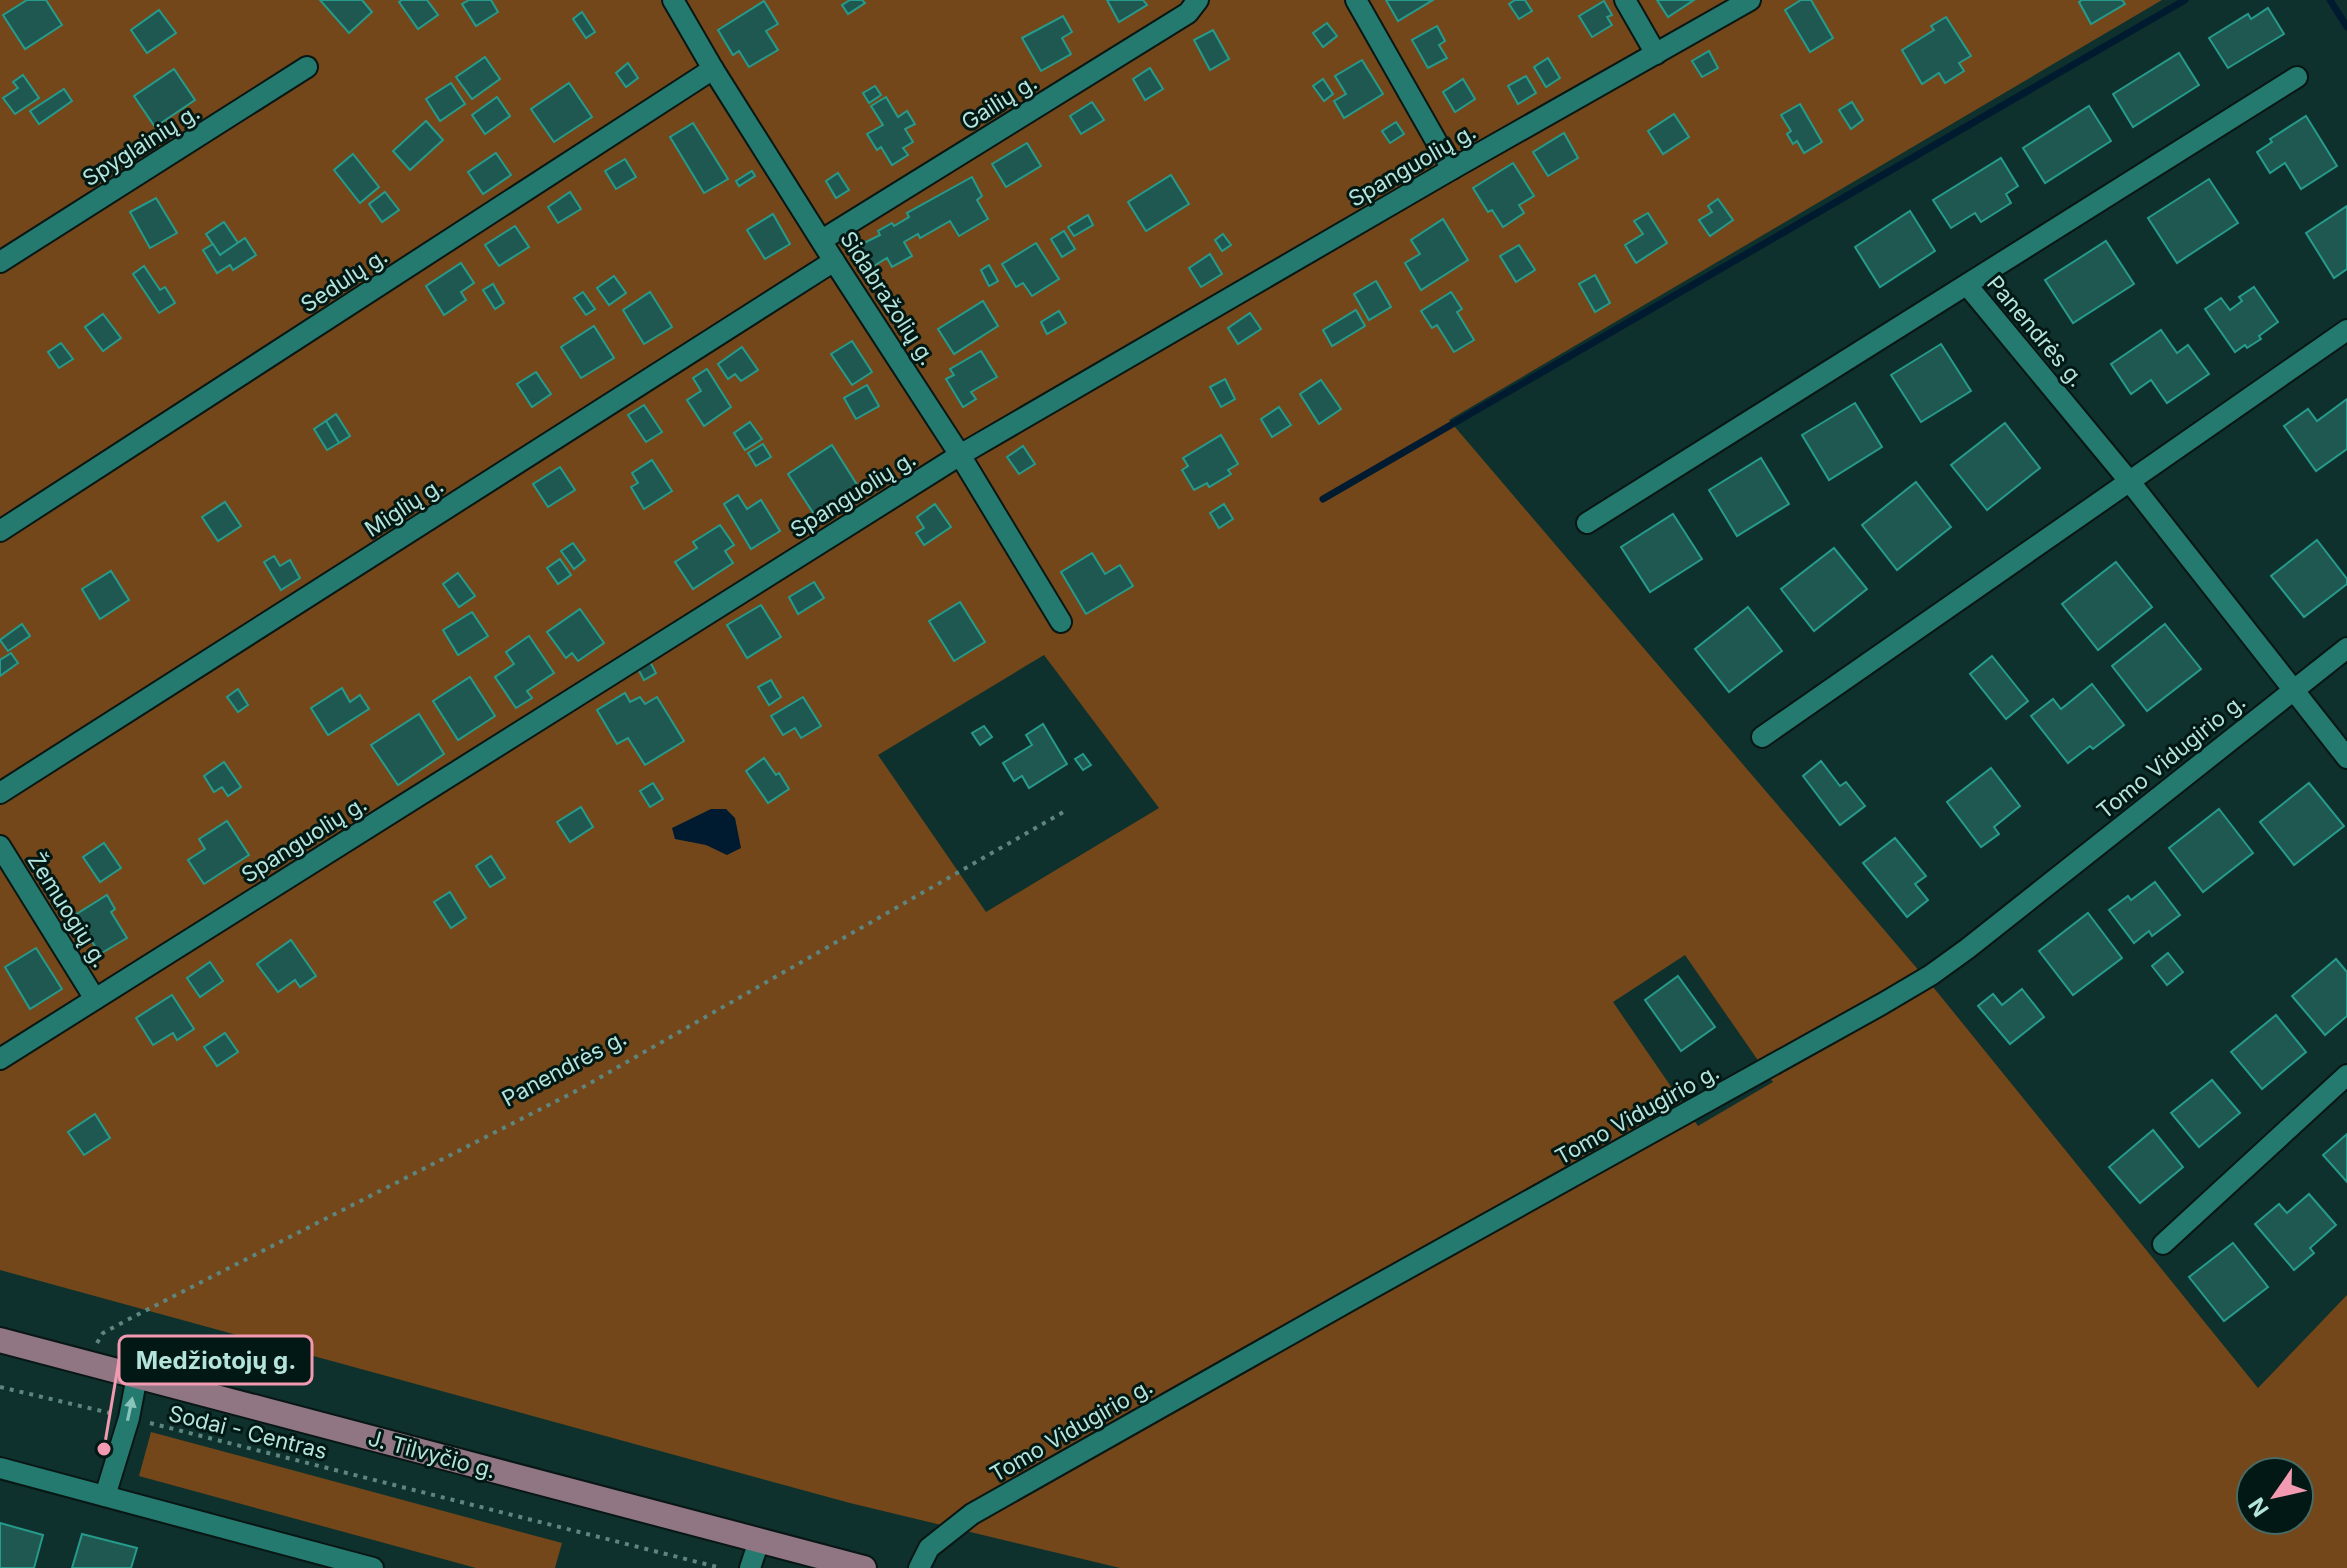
<svg xmlns="http://www.w3.org/2000/svg" width="2347" height="1568" font-family="Inter,sans-serif">
<style>
.green{fill:#73471a;fill-rule:evenodd}
.water{fill:#001b2f}
.lines{fill:none;stroke-linecap:round;stroke-linejoin:round}
.stream{stroke:#001b2f;stroke-width:7}
.building{fill:#1f5850;stroke:#269b8c;stroke-width:2}
.street-casing{stroke:#081614;stroke-width:24}
.primary-casing{stroke:#081614;stroke-width:28}
.path{stroke:#5d867f;stroke-width:4;stroke-dasharray:4 6;stroke-linecap:butt}
.street{stroke:#257a6f;stroke-width:20}
.primary{stroke:#907582;stroke-width:24}
.oneway{fill:#89c4bb}
.labels{text-anchor:middle;stroke-width:6;stroke-linejoin:round;paint-order:stroke}
.street-label{font-size:22px;fill:#b4e4db;stroke:#021815}
.leader{fill:none;stroke:#f19ab1;stroke-width:3}
.callout-dot{fill:#f19ab1;stroke:#021815;stroke-width:3}
.callout{fill:#021815;stroke:#f19ab1;stroke-width:3}
.callout-label{font-size:24px;text-anchor:middle;font-weight:bold;fill:#b4e4db}
</style>
<rect width="100%" height="100%" fill="#0f312d"/>
<g class="green">
<path d="M0,0H2162L1449,420L1938,993L2258,1388L2347,1295V1568H1120L850,1503L0,1270ZM1044,655L1159,808L986,912L878,755ZM1685,955L1773,1082L1698,1126L1613,1002ZM2251,1472H2299V1520H2251Z"/>
<path d="M151,1432L562,1543L555,1568H476L139,1476Z"/>
</g>
<path class="water" d="M711,809H726L735,818L741,848L727,855L706,845L675,839L672,828Z"/>
<g class="lines">
<g class="stream">
<path d="M2330,0L2347,27"/>
<path d="M1323,499L2185,0"/>
</g>
</g>
<g class="building">
<path d="M27,0H46L62,25L25,49L3,15Z"/>
<path d="M320,0H362L372,12L349,33Z"/>
<path d="M402,0H427L438,15L418,29L399,2Z"/>
<path d="M469,0H491L498,12L476,26L462,4Z"/>
<path d="M850,0H862L865,3L848,14L842,5Z"/>
<path d="M1107,0H1143L1147,5L1119,22Z"/>
<path d="M1386,0H1433L1398,21Z"/>
<path d="M1515,0H1525L1532,11L1519,19L1509,4Z"/>
<path d="M1657,0H1694L1668,17Z"/>
<path d="M1801,0H1811L1833,38L1810,52L1785,10Z"/>
<path d="M2082,0H2122L2125,4L2091,24L2079,2Z"/>
<path d="M764,1L778,24L766,31L778,50L749,67L739,51L733,55L718,30Z"/>
<path d="M1604,1L1612,15L1607,17L1612,25L1592,37L1579,16Z"/>
<path d="M2268,8L2284,34L2228,68L2209,38L2248,14L2251,19Z"/>
<path d="M159,10L176,33L147,53L131,30Z"/>
<path d="M582,12L595,32L586,38L573,19Z"/>
<path d="M1063,16L1072,32L1062,38L1071,54L1041,71L1022,38Z"/>
<path d="M1946,17L1971,56L1959,63L1964,71L1945,83L1939,73L1922,84L1902,50L1934,30L1931,26Z"/>
<path d="M1327,23L1337,36L1323,47L1313,33Z"/>
<path d="M1437,26L1445,41L1439,45L1447,58L1428,68L1412,40Z"/>
<path d="M1213,30L1229,59L1210,70L1194,40Z"/>
<path d="M1709,51L1718,68L1702,77L1692,61Z"/>
<path d="M2179,53L2199,85L2133,127L2113,94Z"/>
<path d="M485,57L500,79L472,99L456,77Z"/>
<path d="M1548,58L1560,78L1546,87L1534,67Z"/>
<path d="M1362,60L1383,94L1344,118L1334,101L1346,94L1335,76Z"/>
<path d="M628,63L638,78L626,87L616,73Z"/>
<path d="M1150,68L1163,89L1145,100L1133,79Z"/>
<path d="M174,69L195,100L155,127L134,96Z"/>
<path d="M23,75L39,98L15,114L3,98L18,88L13,82Z"/>
<path d="M1526,76L1536,93L1518,104L1508,86Z"/>
<path d="M1323,79L1333,94L1324,101L1313,86Z"/>
<path d="M1463,79L1475,99L1455,112L1443,92Z"/>
<path d="M451,83L465,104L440,121L426,99Z"/>
<path d="M569,83L592,117L554,142L531,109Z"/>
<path d="M875,86L881,95L869,103L863,93Z"/>
<path d="M64,89L72,101L39,124L30,111Z"/>
<path d="M497,97L510,116L485,134L472,115Z"/>
<path d="M886,97L898,117L907,111L915,124L905,129L913,142L903,148L908,155L892,165L881,147L877,150L867,134L883,125L871,106Z"/>
<path d="M1092,102L1104,120L1081,134L1070,116Z"/>
<path d="M1852,102L1863,120L1851,129L1839,110Z"/>
<path d="M1800,104L1822,142L1804,153L1797,141L1793,144L1787,134L1791,131L1781,115Z"/>
<path d="M2089,106L2111,141L2045,183L2023,148Z"/>
<path d="M1674,114L1689,137L1663,154L1648,131Z"/>
<path d="M2306,116L2337,166L2301,189L2285,163L2270,173L2257,152L2272,142L2270,139Z"/>
<path d="M426,121L443,140L410,170L393,151Z"/>
<path d="M1396,122L1404,134L1390,143L1382,131Z"/>
<path d="M693,123L728,179L704,193L670,137Z"/>
<path d="M1564,133L1578,158L1548,176L1533,152Z"/>
<path d="M1027,143L1041,166L1006,187L992,164Z"/>
<path d="M496,153L511,175L483,194L468,172Z"/>
<path d="M353,154L379,187L360,203L334,170Z"/>
<path d="M2001,158L2018,186L2006,194L2011,203L1981,222L1975,213L1951,228L1933,200Z"/>
<path d="M625,159L636,177L616,189L605,171Z"/>
<path d="M1513,163L1534,196L1519,205L1524,213L1503,227L1492,210L1488,212L1473,188Z"/>
<path d="M752,171L755,176L739,186L736,181Z"/>
<path d="M838,173L849,190L836,198L826,181Z"/>
<path d="M1171,175L1189,204L1146,231L1128,202Z"/>
<path d="M972,177L982,196L977,200L988,219L959,236L950,221L920,238L918,234L904,242L912,256L892,267L887,258L872,267L860,245L880,235L878,231L892,223L894,226L909,217L907,213Z"/>
<path d="M2209,179L2238,223L2177,263L2148,218Z"/>
<path d="M385,192L399,210L382,222L369,204Z"/>
<path d="M570,192L581,209L558,223L548,207Z"/>
<path d="M156,198L177,233L150,248L130,212Z"/>
<path d="M1718,199L1733,220L1710,236L1699,220L1712,212L1708,206Z"/>
<path d="M2347,206V269L2334,278L2306,233Z"/>
<path d="M1910,211L1935,251L1880,287L1855,247Z"/>
<path d="M1648,213L1667,243L1636,263L1625,245L1643,234L1634,221Z"/>
<path d="M773,214L790,244L765,259L747,230Z"/>
<path d="M1088,215L1093,225L1074,236L1068,227Z"/>
<path d="M1443,219L1468,260L1421,290L1405,263L1420,254L1411,240Z"/>
<path d="M224,222L238,243L220,255L206,234Z"/>
<path d="M515,226L529,247L499,266L485,245Z"/>
<path d="M1064,231L1075,249L1062,257L1051,239Z"/>
<path d="M1223,234L1231,245L1222,251L1215,240Z"/>
<path d="M245,238L256,255L233,270L230,265L217,273L203,250L213,244L220,255Z"/>
<path d="M2106,241L2134,284L2073,323L2045,280Z"/>
<path d="M1036,243L1059,279L1032,296L1023,283L1016,287L1002,264Z"/>
<path d="M1519,245L1535,270L1516,282L1500,256Z"/>
<path d="M1210,254L1222,274L1201,287L1189,268Z"/>
<path d="M461,263L474,283L461,292L466,300L444,315L426,286Z"/>
<path d="M989,265L998,281L989,286L981,270Z"/>
<path d="M144,266L160,290L165,287L175,303L159,313L133,274Z"/>
<path d="M1595,275L1610,303L1595,312L1579,284Z"/>
<path d="M614,276L626,293L609,305L597,288Z"/>
<path d="M1376,281L1391,307L1369,320L1354,294Z"/>
<path d="M493,284L504,303L495,309L483,290Z"/>
<path d="M2254,287L2278,322L2259,336L2261,339L2247,348L2245,345L2235,352L2205,309L2221,298L2230,310L2242,301L2239,297Z"/>
<path d="M583,292L595,309L586,315L574,298Z"/>
<path d="M650,292L672,327L644,344L623,310Z"/>
<path d="M1451,292L1462,309L1457,312L1474,340L1454,352L1437,325L1432,328L1421,311Z"/>
<path d="M983,301L998,326L954,354L938,329Z"/>
<path d="M1356,310L1365,326L1332,346L1323,330Z"/>
<path d="M1059,311L1066,323L1047,334L1041,322Z"/>
<path d="M1250,313L1261,329L1238,344L1228,328Z"/>
<path d="M103,314L121,338L103,351L85,327Z"/>
<path d="M594,326L614,358L581,378L561,347Z"/>
<path d="M2161,330L2177,353L2188,345L2209,374L2167,403L2151,380L2131,394L2111,364Z"/>
<path d="M852,341L872,372L852,385L831,354Z"/>
<path d="M61,343L73,359L59,368L48,352Z"/>
<path d="M1941,344L1971,391L1921,422L1891,375Z"/>
<path d="M742,347L758,370L741,381L735,374L728,379L718,364Z"/>
<path d="M981,351L997,377L971,392L976,399L963,407L946,379L954,375L950,369Z"/>
<path d="M707,369L731,407L704,426L687,400L701,391L693,378Z"/>
<path d="M536,372L551,394L532,407L517,384Z"/>
<path d="M1225,379L1235,399L1221,407L1210,387Z"/>
<path d="M1321,380L1341,409L1319,424L1300,394Z"/>
<path d="M867,385L879,406L856,419L844,398Z"/>
<path d="M2347,399V449L2316,471L2284,426L2308,409L2317,421Z"/>
<path d="M1855,403L1882,447L1829,480L1802,435Z"/>
<path d="M644,405L662,432L646,442L628,415Z"/>
<path d="M1279,407L1291,425L1272,437L1261,419Z"/>
<path d="M336,414L350,436L339,443L326,421Z"/>
<path d="M326,421L339,443L327,450L314,429Z"/>
<path d="M750,422L762,439L745,450L734,433Z"/>
<path d="M2005,423L2040,468L1987,510L1951,465Z"/>
<path d="M1221,435L1238,464L1228,470L1231,474L1209,487L1207,483L1194,490L1182,470L1188,466L1183,458Z"/>
<path d="M763,444L771,457L756,466L748,453Z"/>
<path d="M832,445L861,491L817,519L788,474Z"/>
<path d="M1023,446L1035,464L1019,474L1007,457Z"/>
<path d="M1761,458L1789,504L1737,536L1709,490Z"/>
<path d="M652,460L672,491L644,509L631,487L638,483L632,473Z"/>
<path d="M560,467L575,490L548,507L533,484Z"/>
<path d="M1916,482L1951,527L1897,570L1862,525Z"/>
<path d="M738,495L747,509L761,500L780,531L751,549L724,504Z"/>
<path d="M225,502L241,526L218,541L202,517Z"/>
<path d="M935,504L951,527L924,545L916,533L924,528L917,517Z"/>
<path d="M1224,504L1233,519L1219,528L1210,513Z"/>
<path d="M1673,514L1702,559L1650,592L1621,547Z"/>
<path d="M720,525L734,545L725,551L733,563L693,589L675,562L697,548L693,542Z"/>
<path d="M2317,540L2347,579V584L2304,617L2271,576Z"/>
<path d="M573,543L585,560L574,569L561,551Z"/>
<path d="M1834,548L1867,589L1814,631L1781,589Z"/>
<path d="M1092,553L1105,574L1120,565L1133,586L1086,614L1061,572Z"/>
<path d="M274,556L280,566L290,560L300,578L281,590L264,562Z"/>
<path d="M560,559L571,575L558,584L547,568Z"/>
<path d="M2116,562L2152,607L2098,650L2062,604Z"/>
<path d="M111,571L129,600L100,619L82,589Z"/>
<path d="M458,573L475,596L459,607L443,584Z"/>
<path d="M814,582L824,598L798,614L789,597Z"/>
<path d="M960,602L985,642L954,661L929,621Z"/>
<path d="M761,605L781,637L747,658L727,625Z"/>
<path d="M1748,607L1782,651L1729,692L1695,649Z"/>
<path d="M580,609L604,643L578,661L572,653L566,658L547,632Z"/>
<path d="M472,612L488,636L458,655L443,630Z"/>
<path d="M22,624L30,636L8,651L0,640Z"/>
<path d="M2165,624L2201,669L2147,711L2112,666Z"/>
<path d="M529,636L554,673L527,691L532,698L516,708L495,677L514,664L506,652Z"/>
<path d="M11,653L18,663L0,676V660Z"/>
<path d="M1992,656L2028,701L2006,719L1970,674Z"/>
<path d="M649,660L656,673L644,680L637,667Z"/>
<path d="M470,677L495,716L458,740L433,701Z"/>
<path d="M771,680L781,697L769,705L758,687Z"/>
<path d="M2092,684L2124,725L2093,749L2090,746L2068,763L2031,716L2053,699L2061,709Z"/>
<path d="M342,688L350,702L360,695L369,709L328,735L311,708Z"/>
<path d="M238,689L248,705L238,712L227,697Z"/>
<path d="M625,693L630,702L640,697L645,704L657,697L684,741L645,765L628,738L617,744L597,710Z"/>
<path d="M803,697L821,726L801,738L795,728L783,735L771,716Z"/>
<path d="M419,714L444,754L398,785L371,745Z"/>
<path d="M1043,724L1067,764L1029,788L1022,776L1014,781L1003,763L1032,745L1026,735Z"/>
<path d="M984,726L992,737L980,745L972,733Z"/>
<path d="M1083,754L1091,765L1083,770L1075,759Z"/>
<path d="M764,758L776,775L779,773L789,789L768,803L746,771Z"/>
<path d="M1821,761L1840,786L1846,782L1865,806L1840,825L1803,776Z"/>
<path d="M224,762L241,787L228,796L222,787L214,792L204,776Z"/>
<path d="M1991,768L2020,806L1994,827L1999,834L1981,847L1947,802Z"/>
<path d="M653,783L663,799L650,807L640,791Z"/>
<path d="M2309,783L2344,826L2294,865L2260,822Z"/>
<path d="M581,807L593,827L570,842L557,822Z"/>
<path d="M2219,809L2253,853L2203,892L2169,848Z"/>
<path d="M227,821L249,855L204,884L188,860L205,849L199,839Z"/>
<path d="M1895,838L1926,876L1915,884L1928,900L1907,917L1863,863Z"/>
<path d="M104,843L121,868L100,882L83,857Z"/>
<path d="M491,856L505,878L490,887L476,866Z"/>
<path d="M2155,882L2180,915L2152,936L2149,931L2134,943L2109,910L2128,896L2131,900Z"/>
<path d="M450,892L466,918L451,928L434,902Z"/>
<path d="M107,895L115,909L111,912L127,938L100,954L75,915Z"/>
<path d="M2088,913L2122,958L2073,995L2039,951Z"/>
<path d="M291,940L316,976L300,987L295,980L278,992L257,964Z"/>
<path d="M36,948L62,989L30,1009L5,967Z"/>
<path d="M2168,953L2183,972L2167,985L2152,966Z"/>
<path d="M2336,959L2347,972V1016L2325,1035L2292,996Z"/>
<path d="M210,962L223,981L200,997L187,978Z"/>
<path d="M1678,976L1715,1027L1681,1051L1645,1000Z"/>
<path d="M2022,989L2044,1017L2010,1044L1978,1006L1993,994L2002,1005Z"/>
<path d="M172,995L194,1029L177,1040L173,1033L153,1045L136,1018Z"/>
<path d="M2276,1015L2306,1052L2262,1089L2231,1052Z"/>
<path d="M225,1033L238,1052L217,1066L204,1047Z"/>
<path d="M2212,1080L2240,1113L2199,1147L2171,1113Z"/>
<path d="M95,1114L110,1138L84,1155L68,1132Z"/>
<path d="M2153,1130L2183,1167L2140,1203L2109,1167Z"/>
<path d="M2347,1134V1182L2323,1155Z"/>
<path d="M2309,1194L2336,1225L2310,1248L2314,1253L2294,1270L2255,1224L2279,1204L2287,1213Z"/>
<path d="M2233,1243L2268,1287L2224,1321L2189,1277Z"/>
<path d="M0,1523L43,1535L34,1568H0Z"/>
<path d="M82,1534L137,1548L131,1568H72Z"/>
</g>
<g class="lines">
<defs>
<g id="street">
<path d="M673,0L713,69L834,261L960,455L1061,622"/>
<path d="M1356,0L1452,169"/>
<path d="M1625,0L1656,54"/>
<path d="M822,240L1188,13L1198,0"/>
<path d="M0,262L307,67"/>
<path d="M1967,285L2130,482L2347,758"/>
<path d="M1587,523L2297,77"/>
<path d="M0,531L713,69"/>
<path d="M1762,737L2347,330"/>
<path d="M0,793L834,261"/>
<path d="M0,846L95,999"/>
<path d="M0,1059L960,455L1452,169L1750,0"/>
<path d="M2163,1244L2347,1075"/>
<path d="M0,1468L373,1568"/>
<path d="M105,1496L129,1418L137,1376"/>
<path d="M750,1568L759,1541"/>
<path d="M919,1568L929,1548L972,1514L1354,1298L1882,1004L1931,975L1967,949L2347,648"/>
</g>
<path id="primary" d="M0,1340L864,1568"/>
</defs>
<use href="#street" class="street-casing"/>
<use href="#primary" class="primary-casing"/>
<g class="path">
<path d="M97,1343L103,1333L129,1319L578,1090L1067,810"/>
<path d="M0,1387L110,1413"/>
<path d="M150,1423L721,1568"/>
</g>
<use href="#street" class="street"/>
<use href="#primary" class="primary"/>
</g>
<defs><path id="oneway-solid" d="M-6-.8H1V-3.2L6.5 0L1 3.2V.8H-6Z" transform="scale(2)"/></defs>
<use class="oneway" href="#oneway-solid" transform="translate(130 1409) rotate(-78)"/>
<g class="labels">
<g class="street-label">
<text transform="translate(999 102) rotate(-32)" y="8">Gailių g.</text>
<text transform="translate(141 145) rotate(-32)" y="8">Spyglainių g.</text>
<text transform="translate(1412 165) rotate(-30)" y="8">Spanguolių g.</text>
<text transform="translate(344 280) rotate(-33)" y="8">Sedulų g.</text>
<text transform="translate(888 298) rotate(57)" y="8">Sidabražolių g.</text>
<text transform="translate(2036 331) rotate(50)" y="8">Panendrės g.</text>
<text transform="translate(853 494) rotate(-32)" y="8">Spanguolių g.</text>
<text transform="translate(404 507) rotate(-33)" y="8">Miglių g.</text>
<text transform="translate(2171 756) rotate(-39)" y="8">Tomo Vidugirio g.</text>
<text transform="translate(304 839) rotate(-32)" y="8">Spanguolių g.</text>
<text transform="translate(68 910) rotate(58)" y="8">Žemuogių g.</text>
<text transform="translate(564 1068) rotate(-28)" y="8">Panendrės g.</text>
<text transform="translate(1637 1114) rotate(-29)" y="8">Tomo Vidugirio g.</text>
<text transform="translate(1071 1430) rotate(-30)" y="8">Tomo Vidugirio g.</text>
<text transform="translate(248 1432) rotate(14)" y="8">Sodai - Centras</text>
<text transform="translate(432 1454) rotate(15)" y="8">J. Tilvyčio g.</text>
</g>
</g>
<path class="leader" d="M104 1449L119 1360"/>
<circle class="callout-dot" cx="104" cy="1449" r="8"/>
<rect class="callout" x="119" y="1336" width="193" height="48" rx="8"/>
<g class="callout-label">
<text x="216" y="1369">Medžiotojų g.</text>
</g>
<g transform="translate(2275 1496) rotate(236)"><circle r="38" fill="#021815" stroke="#496a64" stroke-width="2"/>
<path d="M0-6L14 30L0 20L-14 30Z" fill="#f19ab1"/>
<text y="-12" font-size="22" font-weight="bold" text-anchor="middle" fill="#b4e4db">N</text>
</g>
</svg>
